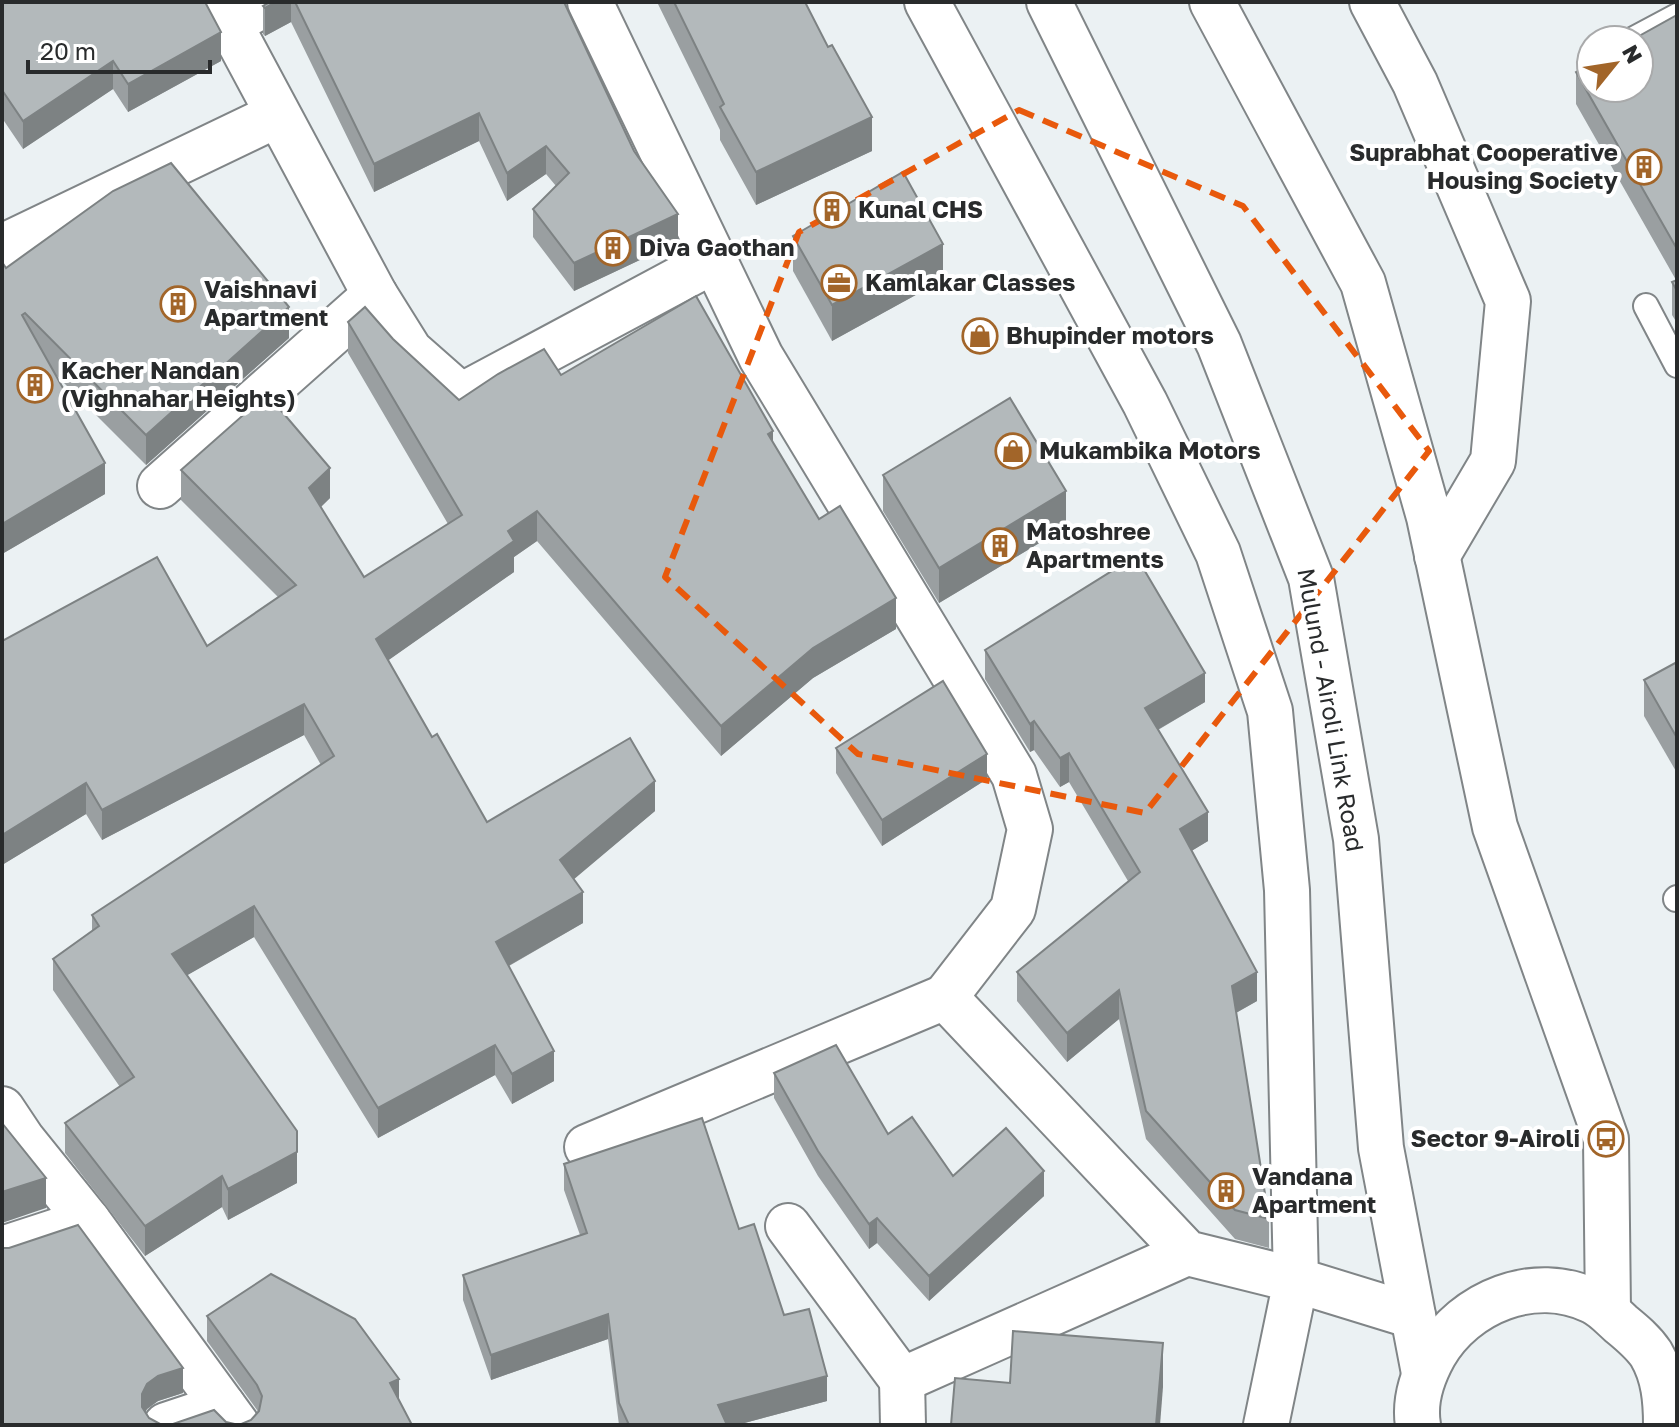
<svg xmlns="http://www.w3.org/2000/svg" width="1679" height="1427" font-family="'Golos Text',sans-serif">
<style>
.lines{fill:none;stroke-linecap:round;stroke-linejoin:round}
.lane-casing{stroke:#808587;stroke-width:28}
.street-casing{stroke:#808587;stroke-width:48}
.primary-casing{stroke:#808587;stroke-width:48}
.lane{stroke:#fff;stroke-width:24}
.street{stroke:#fff;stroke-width:44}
.primary{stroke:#fff;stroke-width:44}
.wall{fill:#9a9fa1}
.shaded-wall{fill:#7d8283}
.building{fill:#b3b9bb;stroke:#7d8283;stroke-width:2}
.marked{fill:none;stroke:#e8590c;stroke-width:6;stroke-dasharray:16 10;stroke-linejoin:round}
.labels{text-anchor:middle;stroke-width:8;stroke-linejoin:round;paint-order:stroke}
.poi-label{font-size:24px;font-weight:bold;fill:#292b2c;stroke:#fff;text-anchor:start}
.street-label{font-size:24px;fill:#292b2c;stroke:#fff}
</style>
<rect width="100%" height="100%" fill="#ebf1f3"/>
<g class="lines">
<defs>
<g id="lane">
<path d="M1632,40L1677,16"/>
<path d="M1646,306L1677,365"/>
<path d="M1676,899L1677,898"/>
</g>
<g id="street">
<path d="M218,2L375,295L410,351L461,396L715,260"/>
<path d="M590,2L761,357L1014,775L1030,829L1013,909L945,997L1187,1253L1296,1280L1266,1425"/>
<path d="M927,2L1145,403L1218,553L1270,711L1287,890L1296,1280L1413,1316"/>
<path d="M1372,2L1415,83L1508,301L1493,461L1437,556"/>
<path d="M229,24L269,2"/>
<path d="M2,247L277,115"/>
<path d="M160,486L375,295"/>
<path d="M2,1109L22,1139L88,1221L237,1425"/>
<path d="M587,1147L945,997"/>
<path d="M788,1226L902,1380L1187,1253"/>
<path d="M2,1249L88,1221"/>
<path d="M902,1380L903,1425"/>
<path d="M166,1425L223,1406"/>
</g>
<g id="primary">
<path d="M1049,2L1219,344L1311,578L1356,839L1381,1148L1424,1373"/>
<path d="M1212,2L1363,283L1429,517L1495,827L1606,1139L1608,1311"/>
<path d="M1418,1425C1414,1401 1423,1375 1434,1355C1464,1302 1535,1273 1592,1301C1603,1306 1612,1316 1621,1324C1632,1333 1643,1342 1651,1354C1664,1376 1666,1401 1666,1425"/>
</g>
</defs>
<use href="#lane" class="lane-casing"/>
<use href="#street" class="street-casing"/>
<use href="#primary" class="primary-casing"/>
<use href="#lane" class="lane"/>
<use href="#street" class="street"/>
<use href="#primary" class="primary"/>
</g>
<g class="wall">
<path d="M2,2L221,61L128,112L113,89L23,149L2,118Z"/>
<path d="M270,2H564L678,242L574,291L533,237V209L556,186L546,174L507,201L479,141L374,192L291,22L265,36L263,34V6Z"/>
<path d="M657,2H805L872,151L756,205L720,140V130Z"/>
<path d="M1677,15V323L1672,315V282L1676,280L1576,104V72Z"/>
<path d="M793,236L943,280L832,341L793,271Z"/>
<path d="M2,262L6,268L289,338L146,465L54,373L105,494L2,554Z"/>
<path d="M348,322L393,339L459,400L561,375L773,443L819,519L896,629L813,678L721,756L537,541L514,557V572L388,660L432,737L487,822L655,811L573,879L583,923L509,966L554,1081L512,1104L495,1075L378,1138L254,937L187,975L297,1183L228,1220L222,1207L145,1256L65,1153V1123L120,1087L53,990V959L92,931V915L321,765L304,735L102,840L86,814L2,865L207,646L278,597L181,500V470L330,498L321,507L364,577L448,524L348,353Z"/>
<path d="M883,475L1066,527L939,603L883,511Z"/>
<path d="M985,650L1205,702L1158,730L1208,841L1191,851L1257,1001L1236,1013L1269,1219V1248L1235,1239L1146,1139L1119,1019L1067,1062L1017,1001V972L1128,881L1069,782L1060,787L1034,750L1030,752L985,679Z"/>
<path d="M1677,662V773L1644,716V680Z"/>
<path d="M836,748L987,779L882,846L836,773Z"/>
<path d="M774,1073L888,1134L953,1176L1044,1196L929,1301L877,1243L869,1249L818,1176L774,1098Z"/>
<path d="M564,1164L739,1229L827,1401L737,1425H619L608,1339L491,1380L463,1300V1275L580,1235L564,1190Z"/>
<path d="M207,1316L399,1400L412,1425H2L183,1393L158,1401L147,1409L145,1412L149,1418L160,1424L226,1422L239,1425L251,1420L258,1412L257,1410L207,1341Z"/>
</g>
<g class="shaded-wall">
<path d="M276,2H291V22L265,36V8Z"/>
<path d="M221,32V61L128,112V84Z"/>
<path d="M113,61V89L23,149V121Z"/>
<path d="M479,113V141L374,192V164Z"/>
<path d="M872,117V151L756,205V172Z"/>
<path d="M546,146V174L507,201V173Z"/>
<path d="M678,214V242L574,291V263Z"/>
<path d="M943,244V280L832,341V305Z"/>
<path d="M289,307V338L146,465V435Z"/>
<path d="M773,431V462L768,434Z"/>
<path d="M105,463V494L2,554V524Z"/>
<path d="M330,468V498L309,518V488Z"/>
<path d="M1066,491V527L939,603V568Z"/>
<path d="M537,511V541L514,557V572L376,669V639L508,531Z"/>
<path d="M896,598V629L813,678L721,756V726L813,648Z"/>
<path d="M1205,673V702L1145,737V708Z"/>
<path d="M304,704V735L102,840V810Z"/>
<path d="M1034,721V750L1030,752V724Z"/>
<path d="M1069,753V782L1060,787V758Z"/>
<path d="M987,754V779L882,846V820Z"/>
<path d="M655,781V811L560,891V860Z"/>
<path d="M86,783V814L2,865V835Z"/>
<path d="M1208,812V841L1180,858V829Z"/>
<path d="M583,892V923L496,973V942Z"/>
<path d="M254,906V937L172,984V954Z"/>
<path d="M1257,972V1001L1232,1015V986Z"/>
<path d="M1119,990V1019L1067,1062V1033Z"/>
<path d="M495,1045V1075L378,1138V1108Z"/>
<path d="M554,1051V1081L512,1104V1074Z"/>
<path d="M297,1152V1183L228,1220V1189Z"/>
<path d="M1044,1171V1196L929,1301V1276Z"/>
<path d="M222,1176V1207L145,1256V1226Z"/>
<path d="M46,1178V1208L2,1223V1192Z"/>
<path d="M877,1218V1243L869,1249V1224Z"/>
<path d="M608,1314V1339L491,1380V1355Z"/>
<path d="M1163,1343V1387L1160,1425H1156Z"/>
<path d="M183,1368V1393L158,1401L147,1409L142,1419V1394L147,1384L158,1376Z"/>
<path d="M827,1376V1401L737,1425H718V1405Z"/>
<path d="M399,1379V1404L390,1383Z"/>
</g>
<g class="building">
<path d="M2,2H205L221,32L128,84L113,61L23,121L2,90Z"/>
<path d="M270,2H276L265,8L263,6Z"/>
<path d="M295,2H564L634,151L678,214L574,263L533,209L569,173L546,146L507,173L479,113L374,164Z"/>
<path d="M674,2H805L828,47L832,45L872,117L756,172L720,107L724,104Z"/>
<path d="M1677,15V249L1576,72L1591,63V88H1639V40H1632Z"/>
<path d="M171,163L289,307L146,435L25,313L22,315L105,463L2,524V262L6,268L113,191Z"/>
<path d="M903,172L943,244L832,305L793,236Z"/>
<path d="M1677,280V291L1672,282Z"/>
<path d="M696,296L773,431L768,434L819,519L840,506L896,598L813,648L721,726L537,511L508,531L514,541L376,639L432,737L437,734L487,822L630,738L655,781L560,860L583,892L496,942L554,1051L512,1074L495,1045L378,1108L254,906L172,954L297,1131V1152L228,1189L222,1176L145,1226L65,1123L134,1077L53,959L99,926L92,915L334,756L304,704L102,810L86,783L2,835V641L157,557L207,646L296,585L181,470L267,394L330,468L309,488L364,577L462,515L348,322L365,307L393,339L459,400L498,374L544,349L561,375Z"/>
<path d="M1010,398L1066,491L939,568L883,475Z"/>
<path d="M1136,556L1205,673L1145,708L1208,812L1180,829L1257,972L1232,986L1269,1219L1235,1210L1146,1111L1119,990L1067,1033L1017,972L1140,872L1069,753L1060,758L1034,721L1030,724L985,650Z"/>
<path d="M1677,662V738L1644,680Z"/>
<path d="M943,681L987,754L882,820L836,748Z"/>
<path d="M836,1045L888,1134L912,1117L953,1176L1006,1128L1044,1171L929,1276L877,1218L869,1224L818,1151L774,1073Z"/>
<path d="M702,1118L739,1229L754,1224L784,1315L809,1309L827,1376L718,1405L727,1425H629L619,1403L608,1314L491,1355L463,1275L587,1233L564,1164Z"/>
<path d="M2,1123L46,1178L2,1192Z"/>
<path d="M78,1225L183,1368L158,1376L147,1384L142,1394V1407L149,1418L160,1424H173L214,1410L226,1422L239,1425L251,1420L259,1411L262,1396L257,1385L207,1316L271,1274L355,1319L399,1379L390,1383L412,1425H2V1248H9Z"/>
<path d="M1013,1331L1163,1343L1156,1425H951L955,1378L1010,1383Z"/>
</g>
<path class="marked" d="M1019,110L1243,206L1429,451L1145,813L858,754L665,577L799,232Z"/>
<defs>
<symbol id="building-ring" viewBox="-11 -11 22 22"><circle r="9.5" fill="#fff" stroke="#a26529" stroke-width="1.5"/><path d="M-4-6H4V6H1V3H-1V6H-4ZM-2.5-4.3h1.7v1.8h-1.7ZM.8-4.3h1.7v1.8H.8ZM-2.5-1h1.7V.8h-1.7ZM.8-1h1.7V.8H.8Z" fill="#a26529"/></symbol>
<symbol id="office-ring" viewBox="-11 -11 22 22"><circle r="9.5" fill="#fff" stroke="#a26529" stroke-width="1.5"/><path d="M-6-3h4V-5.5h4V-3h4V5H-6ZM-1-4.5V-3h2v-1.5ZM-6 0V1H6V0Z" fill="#a26529"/></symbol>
<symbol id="shop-ring" viewBox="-11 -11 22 22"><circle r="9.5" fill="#fff" stroke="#a26529" stroke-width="1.5"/><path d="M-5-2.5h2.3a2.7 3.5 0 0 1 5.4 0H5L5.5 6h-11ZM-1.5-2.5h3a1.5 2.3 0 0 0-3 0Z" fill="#a26529"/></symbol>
<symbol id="bus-ring" viewBox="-11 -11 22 22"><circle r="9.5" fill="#fff" stroke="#a26529" stroke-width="1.5"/><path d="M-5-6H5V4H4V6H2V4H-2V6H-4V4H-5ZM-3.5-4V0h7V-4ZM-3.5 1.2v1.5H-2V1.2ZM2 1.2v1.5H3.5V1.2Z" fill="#a26529"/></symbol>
</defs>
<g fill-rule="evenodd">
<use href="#building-ring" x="1624" y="147" width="40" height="40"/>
<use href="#building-ring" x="812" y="190" width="40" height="40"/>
<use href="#building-ring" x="593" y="228" width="40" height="40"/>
<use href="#office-ring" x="819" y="263" width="40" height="40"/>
<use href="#building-ring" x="158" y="284" width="40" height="40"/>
<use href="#shop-ring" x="960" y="316" width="40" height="40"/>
<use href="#building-ring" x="15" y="365" width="40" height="40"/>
<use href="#shop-ring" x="993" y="431" width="40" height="40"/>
<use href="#building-ring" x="980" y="526" width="40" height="40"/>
<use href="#bus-ring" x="1586" y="1119" width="40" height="40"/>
<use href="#building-ring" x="1206" y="1171" width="40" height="40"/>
</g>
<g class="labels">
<g class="poi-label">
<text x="1618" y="161" text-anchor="end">Suprabhat Cooperative<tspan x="1618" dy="28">Housing Society</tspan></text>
<text x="858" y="218">Kunal CHS</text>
<text x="639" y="256">Diva Gaothan</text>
<text x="865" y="291">Kamlakar Classes</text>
<text x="204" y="298">Vaishnavi<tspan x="204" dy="28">Apartment</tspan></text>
<text x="1006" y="344">Bhupinder motors</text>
<text x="61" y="379">Kacher Nandan<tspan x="61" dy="28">(Vighnahar Heights)</tspan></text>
<text x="1039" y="459">Mukambika Motors</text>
<text x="1026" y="540">Matoshree<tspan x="1026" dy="28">Apartments</tspan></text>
<text x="1580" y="1147" text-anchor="end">Sector 9-Airoli</text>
<text x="1252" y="1185">Vandana<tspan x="1252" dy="28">Apartment</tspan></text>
</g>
<g class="street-label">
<text transform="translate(1330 710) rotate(80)" y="8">Mulund - Airoli Link Road</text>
</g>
</g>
<rect width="1679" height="1427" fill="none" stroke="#292b2c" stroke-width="8"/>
<g transform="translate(1615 64) rotate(60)"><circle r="38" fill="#ffffff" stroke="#a9aaab" stroke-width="2"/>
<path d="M0-6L14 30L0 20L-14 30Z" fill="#a26529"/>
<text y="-12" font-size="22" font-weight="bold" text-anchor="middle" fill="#292b2c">N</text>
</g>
<path d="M28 60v12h182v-12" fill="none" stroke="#292b2c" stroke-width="4"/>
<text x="40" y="60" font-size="24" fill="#292b2c" stroke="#ffffff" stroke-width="6" paint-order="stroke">20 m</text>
</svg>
